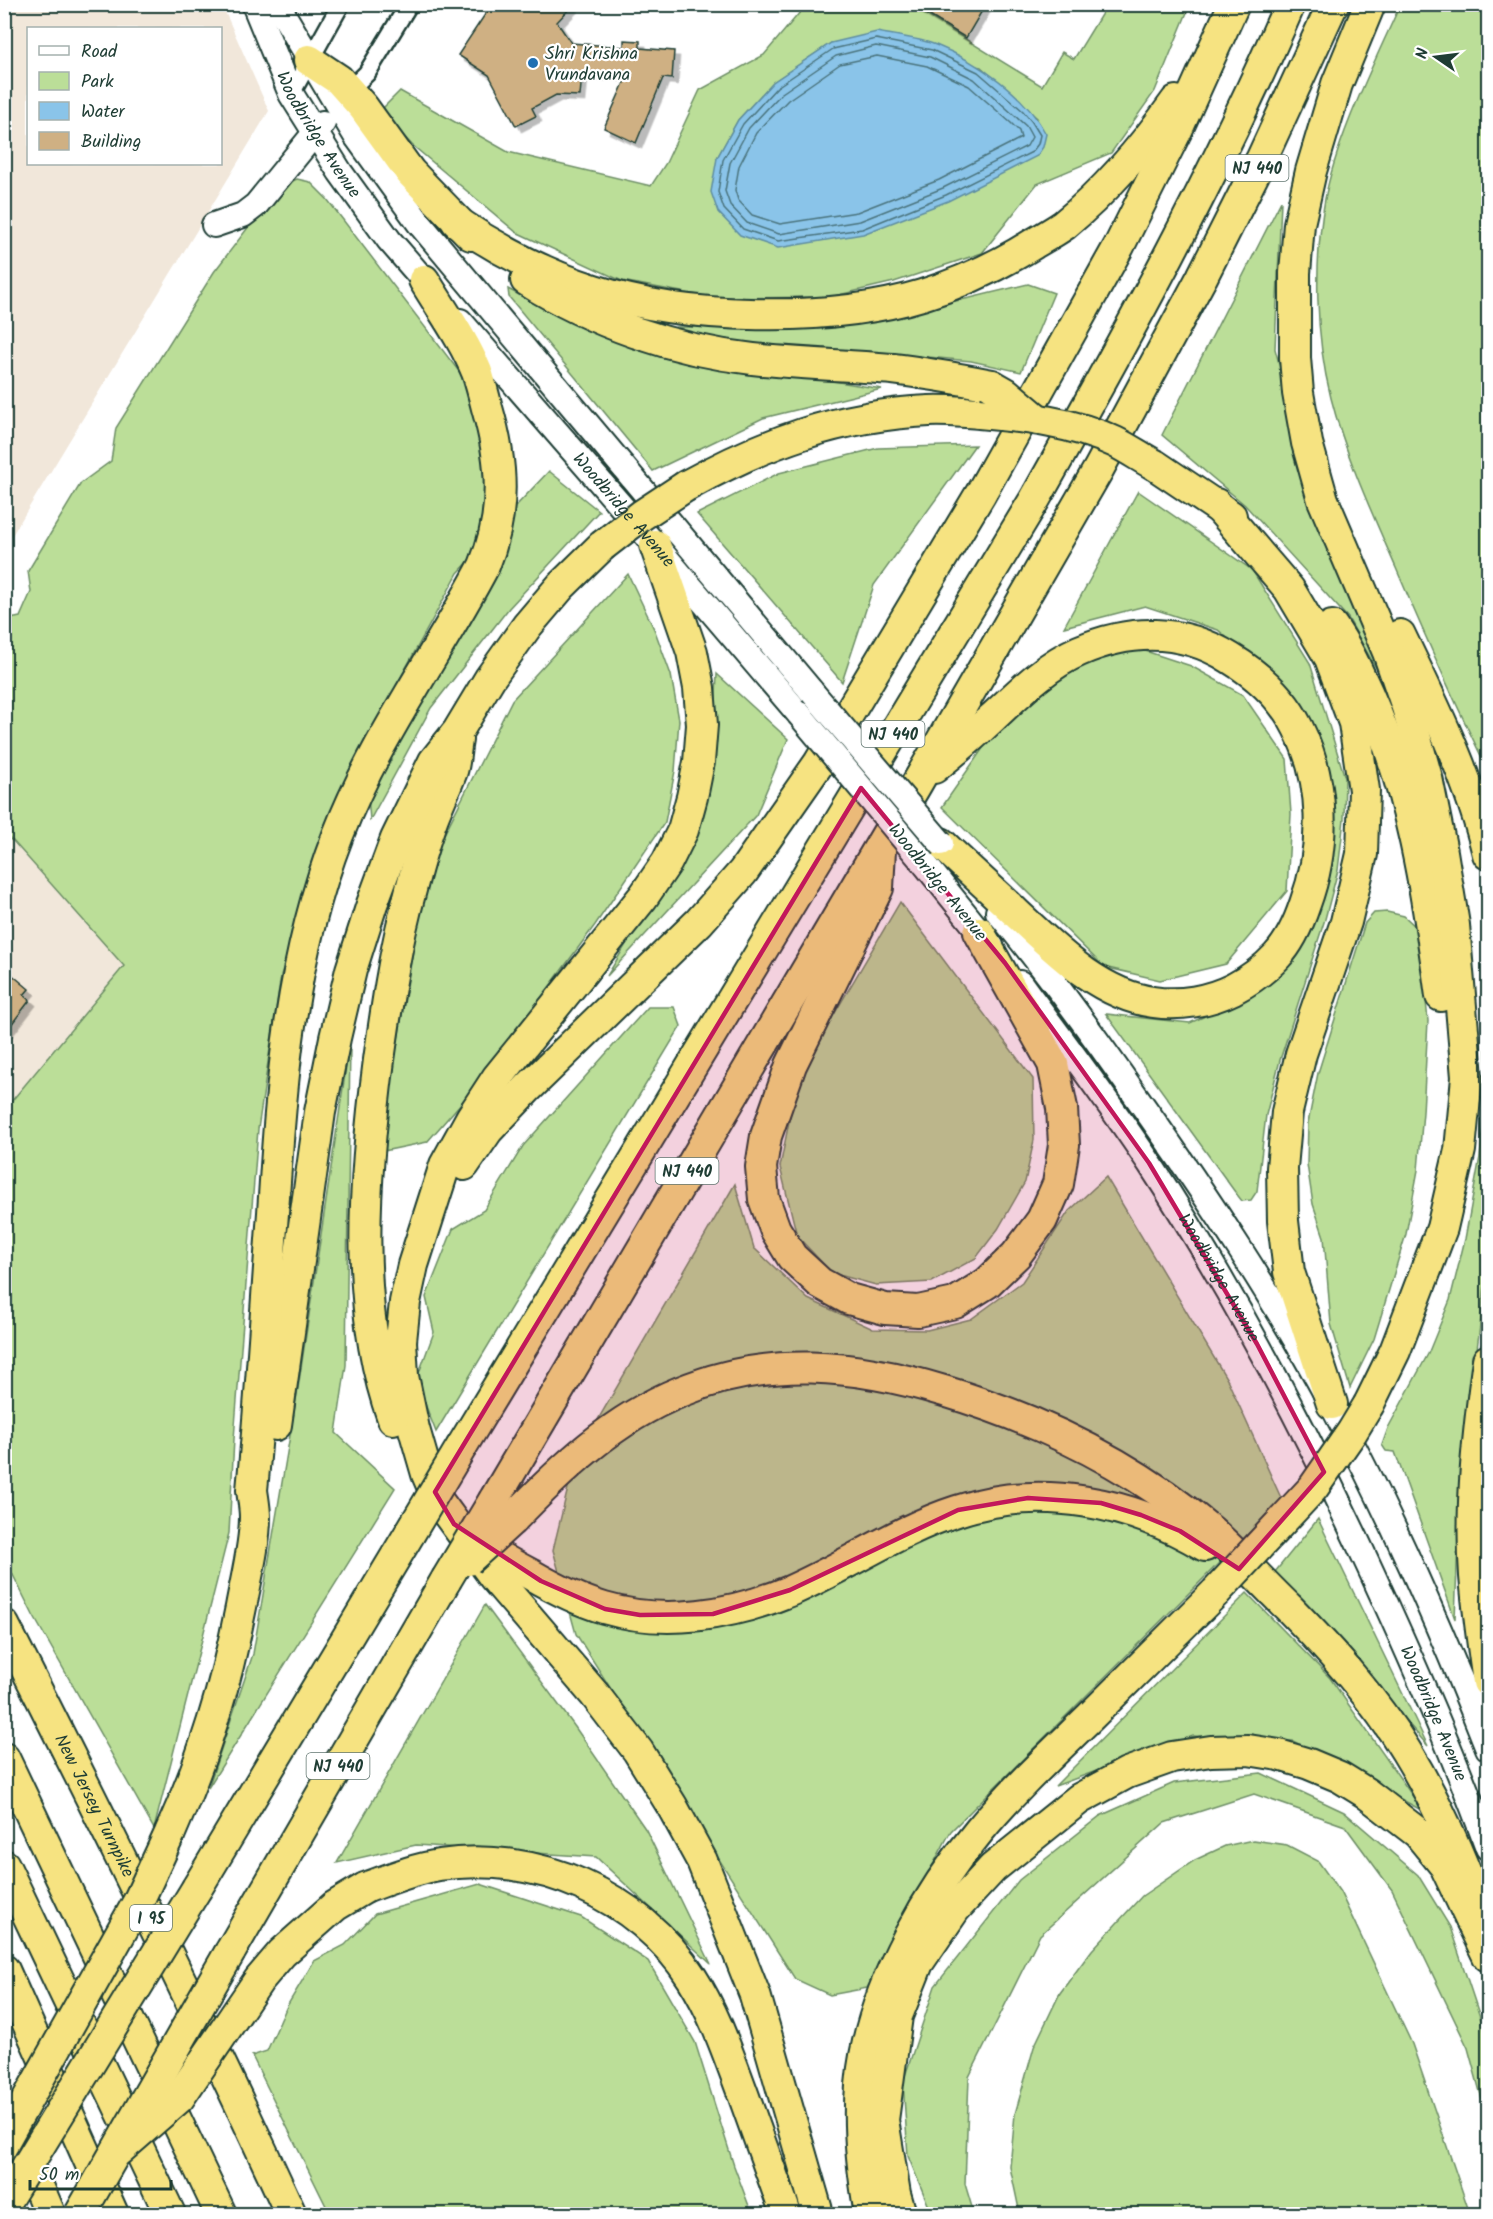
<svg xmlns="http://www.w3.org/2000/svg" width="1493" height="2219" font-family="Kalam,sans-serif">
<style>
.built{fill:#f1e7da;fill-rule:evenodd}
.green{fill:#bbde98;stroke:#6d8e66;stroke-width:1.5;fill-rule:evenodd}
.water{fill:#8ac4e9;stroke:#5f8ea1;stroke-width:1.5}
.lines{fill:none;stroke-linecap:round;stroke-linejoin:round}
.shore{stroke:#4a737c;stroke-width:1.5}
.building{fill:#cfb083;stroke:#1f3d34;stroke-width:1.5;filter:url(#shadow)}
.minor-casing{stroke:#1f3d34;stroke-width:21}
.secondary-casing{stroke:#1f3d34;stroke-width:28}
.motorway-casing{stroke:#1f3d34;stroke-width:34}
.minor{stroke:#fff;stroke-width:16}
.secondary{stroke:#fff;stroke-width:24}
.motorway{stroke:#f6e381;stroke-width:30}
.secondary-bridge-casing{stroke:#1f3d34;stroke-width:28;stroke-linecap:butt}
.motorway-bridge-casing{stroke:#1f3d34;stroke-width:34;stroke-linecap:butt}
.secondary-bridge{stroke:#fff;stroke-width:24}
.motorway-bridge{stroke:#f6e381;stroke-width:30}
.marked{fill:#c2185b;fill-opacity:0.2;stroke:#c2185b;stroke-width:4.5;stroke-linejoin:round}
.poi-dot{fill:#1f6fb2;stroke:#fff;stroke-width:2}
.labels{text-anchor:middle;stroke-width:4.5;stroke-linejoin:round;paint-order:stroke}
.shield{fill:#fff;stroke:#627771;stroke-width:1.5}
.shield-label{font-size:16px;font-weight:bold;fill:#1f3d34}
.poi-label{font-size:18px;fill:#1f3d34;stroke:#fff;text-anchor:start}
.street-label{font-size:18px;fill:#1f3d34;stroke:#fff}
</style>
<defs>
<filter id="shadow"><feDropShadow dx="5.5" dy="5.5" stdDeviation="0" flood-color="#0004"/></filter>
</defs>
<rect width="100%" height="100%" fill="#fff"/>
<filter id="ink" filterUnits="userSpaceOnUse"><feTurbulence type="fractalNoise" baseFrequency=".0167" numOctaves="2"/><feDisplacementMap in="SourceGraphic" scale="12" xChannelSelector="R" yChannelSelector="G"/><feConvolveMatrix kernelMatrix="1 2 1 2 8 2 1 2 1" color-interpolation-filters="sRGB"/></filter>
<g filter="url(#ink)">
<g class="built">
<path d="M5,5H222L269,111L5,547ZM28,28H220V164H28Z"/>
<path d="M5,836L13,841L124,966L5,1109Z"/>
</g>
<g class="green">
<path d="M806,5H910L1042,86L1062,52L1074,59L1107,5H1190L1155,91L1111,153L1037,184L982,253L894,282L830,297L714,298L622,281L516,232L412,145L380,111L400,91L508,152L651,186L666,163L700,90L764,55ZM831,43L981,67L1037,118L717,158L738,120L773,82Z"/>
<path d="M1400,5H1488V770C1455,704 1425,636 1396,568C1372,513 1346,457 1331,398C1315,335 1314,263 1325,199C1337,136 1374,64 1400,5Z"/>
<path d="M297,179L310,182L327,199L464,378L486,463V519L471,559L458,573L397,684L332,811L281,975L258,1129L234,1439L229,1533L154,1829L33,1615L5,1559V1109L124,966L13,841L5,836V620L20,617L31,592L28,571L81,483L111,461L116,428L214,272L279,187Z"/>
<path d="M1281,201L1275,349L1320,513L1382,679L1348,618L1245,505L1162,435Z"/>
<path d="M1028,284L1054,293L1021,372L971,361L873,352L705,342L678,327H829L970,298Z"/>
<path d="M508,289L568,321L658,353L882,389L763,418L653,471L509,297Z"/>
<path d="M975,445L874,585L842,682L697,514L779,473L878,448Z"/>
<path d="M549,471L599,511L509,608L431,708L370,820L367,785L484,591L515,507Z"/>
<path d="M1138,491L1252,570L1310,663L1345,778L1344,819L1338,870L1325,919L1280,1060L1266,1115L1257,1191L1251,1200L1242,1201L1235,1192L1106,1014L1190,1023L1249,996L1318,901L1297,698L1218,630L1145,606L1064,627Z"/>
<path d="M628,574L655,631L671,675L679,720L675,771L665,822L595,925L476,1086L427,1142L379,1152L427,868L512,700Z"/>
<path d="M1127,645L1191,666L1243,695L1287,759L1291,814L1287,891L1226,964L1160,980L1104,967L942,807L1004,718L1072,664Z"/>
<path d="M717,674L788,739L756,815L607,976L693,833L713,760Z"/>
<path d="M900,902L1033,1079L1034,1140L1025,1182L998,1229L976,1258L932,1282L876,1285L832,1273L797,1236L780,1167L798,1076Z"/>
<path d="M1387,912L1404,916L1416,927L1421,952L1428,1021L1423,1112L1418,1170L1406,1234L1374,1339L1350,1388L1331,1324L1324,1237L1313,1204L1307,1164L1308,1123L1318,1073L1365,923L1374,913Z"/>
<path d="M1488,987V1262L1460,1484L1455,1619L1395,1452L1386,1451L1382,1445L1388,1428L1428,1354L1450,1300L1465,1239L1480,1157L1487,1086L1485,991Z"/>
<path d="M648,1007H674L681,1026L436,1432L416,1381L434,1332L426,1297L453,1229L484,1210L523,1146Z"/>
<path d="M350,1041L346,1365L336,1433L395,1488L208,1788L253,1654L298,1388Z"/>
<path d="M1106,1177L1228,1381L1282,1500L951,1831L867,1988L830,1995L795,1979L576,1634L553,1550L575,1459L735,1184L754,1248L808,1299L873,1329L927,1330L971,1319L1022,1282L1069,1211Z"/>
<path d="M1318,1519L1428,1746L1275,1572Z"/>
<path d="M1247,1593L1330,1678L1423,1811L1293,1741L1193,1736L1055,1786Z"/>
<path d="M485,1605L575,1727L646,1830L711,1964L596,1857L416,1845L337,1863Z"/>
<path d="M1261,1773L1344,1812L1418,1875L1450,1927L1488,2041V2121L1468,2048L1392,1890L1345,1826L1254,1794L1164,1823L1040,1935L969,2077L965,2184L974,2214H932L908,2156L903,2082L935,1986L1019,1880L1100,1816L1174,1783Z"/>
<path d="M1253,1840L1287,1845L1318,1861L1340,1892L1412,2044L1470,2214H1020L1010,2167L1015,2114L1034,2047L1060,1993L1092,1950L1142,1896L1195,1860L1225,1846Z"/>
<path d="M480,1884L581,1917L648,1961L695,2042L734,2166L752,2214H330L252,2056L267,2051L287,2006L314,1961L345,1945L375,1914Z"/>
</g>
<path class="water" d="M877,32C896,36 918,38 936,45C978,62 1025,94 1046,134L1043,147L1037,156L948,201L863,234L778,248L740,235L718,212L711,192L717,158L738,120L773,82L831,43Z"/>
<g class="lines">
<g class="shore">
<path d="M876,39L932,50L978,72L1023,111L1032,122L1040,135L1038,144L1032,152L946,195L862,229L778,241L743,229L724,209L718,192L723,160L743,124L777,87L833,49Z"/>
<path d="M876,46L930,57L974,79L1026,126L1032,137L1027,146L943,188L860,221L779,234L747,223L730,205L725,191L730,163L749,128L782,93L836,56Z"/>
<path d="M877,56L927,66L969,86L1011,123L1019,131L1021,138L939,180L857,212L780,224L752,215L738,200L735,190L739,166L756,133L788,100L840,64Z"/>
</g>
</g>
<g class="building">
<path d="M492,4H574L557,22L571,43L624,47V40L640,41V48L674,51L672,79L663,78L636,143L604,128L627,76L582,74L580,96L556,95L532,108L536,116L516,126L489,75L458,55Z"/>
<path d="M910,4H986L966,38Z"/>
<path d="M4,968L29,989L24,995L30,1000L4,1034Z"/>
</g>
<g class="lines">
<defs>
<g id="minor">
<path d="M291,94L341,4"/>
<path d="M343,96L367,73L409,4"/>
</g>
<g id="secondary">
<path id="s1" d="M254,4L291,94L340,172L389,240L435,293"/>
<path d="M277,4L356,136L419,223L812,692"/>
<path d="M214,225L243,215L256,205L323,123"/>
<path id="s2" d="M460,321L655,545L799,714"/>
<path d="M924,863L991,946"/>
<path d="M998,912C1047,970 1092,1033 1136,1096C1206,1195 1275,1298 1332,1405C1391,1516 1442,1631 1488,1748"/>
<path id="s3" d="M1020,983C1064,1042 1109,1102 1150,1164C1235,1294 1307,1432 1372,1573C1414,1664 1454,1754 1488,1848"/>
</g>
<g id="motorway">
<path d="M309,60L339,80L363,107L410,172L471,235"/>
<path d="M457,222C500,251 544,274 594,290C685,320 830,323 922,295C961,283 998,266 1033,244C1043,238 1054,232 1064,225C1107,190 1144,146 1176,101"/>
<path d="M526,280C594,323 673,350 753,359C799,364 847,365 893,369C926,373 960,379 992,385"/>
<path d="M1155,465L1231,516"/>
<path d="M686,486C764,443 839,415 929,411C945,410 962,412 979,413"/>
<path d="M1216,504L1289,589L1330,658L1354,723L1364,790L1362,854L1346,922L1301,1054L1287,1112L1282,1168L1283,1221L1289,1272L1332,1404"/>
<path d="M655,545L692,652L699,688L702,725L699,762L692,797L683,830L667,862L643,897L497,1078L471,1118L445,1165L413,1265L405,1302L401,1341L403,1376L414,1429L427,1474L439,1502L494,1577L595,1695L638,1751L672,1806L702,1861L755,1995L818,2214"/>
<path d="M1332,626C1347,647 1357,670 1368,694C1411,790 1427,893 1441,996"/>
<path d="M1400,635C1434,706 1470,778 1488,854"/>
<path d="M934,768C954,752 974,735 992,718C1019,693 1045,666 1079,651C1130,629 1182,628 1230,658C1258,675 1283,698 1298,728C1325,782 1326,847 1305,904C1299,922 1290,942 1277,956C1264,970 1250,980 1233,989C1209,1001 1180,1006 1153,1002C1098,994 1056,950 1017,914C992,890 966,867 941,843"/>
<path d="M880,850L878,888L791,1065L766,1136L761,1167L764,1199L775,1229L792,1257L820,1283L849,1299L885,1309L918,1311L955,1303L987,1283L1016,1255L1042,1220L1058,1184L1064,1145L1062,1108L1053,1064L979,932"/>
<path d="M464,1165L488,1130L528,1088L699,922L743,872L819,763L981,493L1119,246L1177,130L1234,4"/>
<path d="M1488,1360C1478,1432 1470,1504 1475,1576C1478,1612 1483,1647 1488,1682"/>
<path d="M1369,1404L1395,1351L1442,1228L1460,1150L1467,1077L1454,925L1442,852L1427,778L1407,707L1388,652L1323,500L1307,443L1298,393L1295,358V273L1299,224L1311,171L1337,84L1370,4"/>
<path d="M393,1419C353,1308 364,1175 379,1060C386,1011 393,961 405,913C413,881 421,848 433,817C439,802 446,787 452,771C455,762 455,750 457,740"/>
<path d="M276,1425L320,1112L335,1038L351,970L372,904L396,839L434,761L458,731L490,678L527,626L561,586L602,546"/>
<path d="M462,1446L1035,499C1126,338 1216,175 1290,4"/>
<path d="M494,1500L916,785L1098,470L1202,277L1261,160L1333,4"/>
<path d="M512,1520C561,1469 613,1419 680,1392C768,1355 855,1364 944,1391C1040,1420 1133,1465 1210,1530C1237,1554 1262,1582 1288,1607C1331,1651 1374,1698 1406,1751C1441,1808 1466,1869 1488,1932"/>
<path d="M476,1541C492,1554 511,1564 530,1574C554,1588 577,1600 604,1608C665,1626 732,1615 790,1591C847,1566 898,1530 957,1511C1040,1483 1132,1502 1205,1546"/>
<path id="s4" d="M4,1625C103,1820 200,2016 291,2214"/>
<path d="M4,1758L221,2214"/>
<path d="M170,1833C204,1757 225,1689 241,1607C246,1579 255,1545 255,1517C255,1508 253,1498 252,1490C261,1397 266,1305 273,1213C281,1082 290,959 338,835C375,739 436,657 484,566C506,512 503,463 487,408C484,396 481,384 477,372C464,340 442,310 424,280"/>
<path d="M4,1865L170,2214"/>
<path d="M197,1888L410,1533"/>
<path d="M365,1888C390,1879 414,1869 439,1865C535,1850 639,1895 692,1978C715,2014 728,2054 743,2094C757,2134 772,2174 786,2214"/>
<path d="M230,1952L446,1580"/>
<path d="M4,1970L113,2214"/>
<path d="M4,2107L50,2214"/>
<path d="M870,2214C861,2162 855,2109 865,2056C880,1977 928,1892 979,1831C1013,1790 1052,1754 1090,1717C1132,1675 1174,1634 1216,1592"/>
<path d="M901,2214L895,2194L883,2120L897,2016L918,1963L955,1909L993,1868L1079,1799L1127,1773L1172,1757L1211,1751L1248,1750L1279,1755L1309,1764L1340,1777L1366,1793L1418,1833L1445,1866L1488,1956"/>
</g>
</defs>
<use href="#minor" class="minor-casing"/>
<use href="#secondary" class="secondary-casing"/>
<use href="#motorway" class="motorway-casing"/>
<use href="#minor" class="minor"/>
<use href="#secondary" class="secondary"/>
<use href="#motorway" class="motorway"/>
<defs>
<g id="secondary-bridge">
<path d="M812,692L941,843"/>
<path d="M799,714L924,863"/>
</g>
<g id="motorway-bridge">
<path d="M992,385L1006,393L1038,420"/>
<path d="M979,413C1024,417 1073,422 1115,442C1129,449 1142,458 1155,465"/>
<path d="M602,546L642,515L686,486"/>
<path d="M410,1533L462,1446"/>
<path d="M468,1560L512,1520"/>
<path d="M446,1580L494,1500"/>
<path d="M1216,1592L1313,1488L1352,1432L1369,1404"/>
<path d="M4,2141L138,1902L170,1833"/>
<path d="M118,2151L179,2098L259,1980L282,1953L335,1906L365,1888"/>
<path d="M4,2204L197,1888"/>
<path d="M80,2214L230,1952"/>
</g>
</defs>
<use href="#secondary-bridge" class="secondary-bridge-casing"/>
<use href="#motorway-bridge" class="motorway-bridge-casing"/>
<use href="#secondary-bridge" class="secondary-bridge"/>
<use href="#motorway-bridge" class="motorway-bridge"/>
</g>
</g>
<path class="marked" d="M861,788L1005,963L1149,1163L1257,1344L1324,1472L1239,1569L1180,1531L1141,1515L1101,1503L1028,1498L958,1510L790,1590L713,1614L640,1615L605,1609L541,1581L454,1524L435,1492Z"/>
<circle class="poi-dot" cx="533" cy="63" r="6"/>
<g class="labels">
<g class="shield">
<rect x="1225.5" y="155" width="63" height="26" rx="4.5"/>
<rect x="861.5" y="721" width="63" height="26" rx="4.5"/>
<rect x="655.5" y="1158" width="63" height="26" rx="4.5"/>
<rect x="306.5" y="1753" width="63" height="26" rx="4.5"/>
<rect x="130" y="1905" width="42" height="26" rx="4.5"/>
</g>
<g class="shield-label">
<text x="1257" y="174">NJ 440</text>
<text x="893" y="740">NJ 440</text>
<text x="687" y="1177">NJ 440</text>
<text x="338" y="1772">NJ 440</text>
<text x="151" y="1924">I 95</text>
</g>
<g class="poi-label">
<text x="545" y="59">Shri Krishna<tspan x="545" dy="21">Vrundavana</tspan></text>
</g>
<g class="street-label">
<text dy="6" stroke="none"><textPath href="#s1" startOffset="146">Woodbridge Avenue</textPath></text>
<text dy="6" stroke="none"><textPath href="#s2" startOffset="250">Woodbridge Avenue</textPath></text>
<text transform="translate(938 882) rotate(51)" y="6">Woodbridge Avenue</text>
<text dy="6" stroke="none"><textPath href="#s3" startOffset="356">Woodbridge Avenue</textPath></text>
<text dy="6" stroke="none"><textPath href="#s3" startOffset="842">Woodbridge Avenue</textPath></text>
<text dy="6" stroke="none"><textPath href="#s4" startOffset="202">New Jersey Turnpike</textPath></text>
</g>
</g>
<rect width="1493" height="2219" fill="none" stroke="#fff" stroke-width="24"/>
<rect x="12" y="12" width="1469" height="2195" fill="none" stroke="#1f3d34" stroke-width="2" filter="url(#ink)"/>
<rect x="27" y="27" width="195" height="138" fill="#ffffff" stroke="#a5b1ae" stroke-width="1.5"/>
<rect x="39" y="46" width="30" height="9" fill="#ffffff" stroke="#a5b1ae" stroke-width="1.5"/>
<text x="81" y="57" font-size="18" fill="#1f3d34">Road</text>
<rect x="39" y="72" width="30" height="18" fill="#bbde98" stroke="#a5b1ae" stroke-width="1.5"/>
<text x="81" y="87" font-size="18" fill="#1f3d34">Park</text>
<rect x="39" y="102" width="30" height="18" fill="#8ac4e9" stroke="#a5b1ae" stroke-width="1.5"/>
<text x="81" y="117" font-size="18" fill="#1f3d34">Water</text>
<rect x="39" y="132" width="30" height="18" fill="#cfb083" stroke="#a5b1ae" stroke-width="1.5"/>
<text x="81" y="147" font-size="18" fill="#1f3d34">Building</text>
<g transform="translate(1436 57) rotate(284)" stroke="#ffffff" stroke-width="4.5" paint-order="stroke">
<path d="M0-4.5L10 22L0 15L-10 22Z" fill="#1f3d34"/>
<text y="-9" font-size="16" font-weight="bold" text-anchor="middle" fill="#1f3d34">N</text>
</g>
<path d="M30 2180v9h141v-9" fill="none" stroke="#1f3d34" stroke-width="3"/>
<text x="39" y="2180" font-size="18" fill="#1f3d34" stroke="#ffffff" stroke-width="4.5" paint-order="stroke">50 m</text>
</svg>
